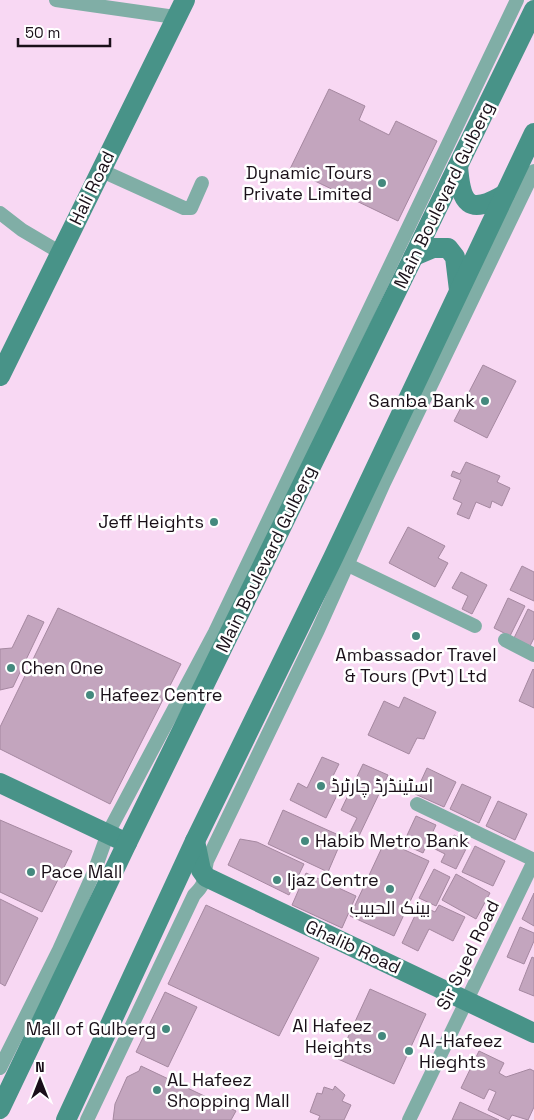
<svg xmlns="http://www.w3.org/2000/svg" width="534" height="1120" font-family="'Space Grotesk',Cairo,sans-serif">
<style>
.building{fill:#c3a5be;stroke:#a588a0}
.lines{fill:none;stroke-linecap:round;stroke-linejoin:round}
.street{stroke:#80aea6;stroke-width:14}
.secondary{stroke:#489388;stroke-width:20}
.poi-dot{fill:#44897e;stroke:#fff;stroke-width:2}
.labels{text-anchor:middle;stroke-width:5;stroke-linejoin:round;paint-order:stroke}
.poi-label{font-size:18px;fill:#1a1019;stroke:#fff;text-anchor:start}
.street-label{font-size:18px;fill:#1a1019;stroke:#fff}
</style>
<rect width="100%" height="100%" fill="#f8d8f3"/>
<g class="building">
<path d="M329,89L365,106L359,120L389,135L396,121L437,141L398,221L290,169Z"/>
<path d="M483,365L516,381L487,438L454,421Z"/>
<path d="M466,462L500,476L497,482L510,488L502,506L492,501L490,508L476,502L469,519L457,514L462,503L453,499L461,480L451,476L453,471L460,474Z"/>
<path d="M408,527L445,546L438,558L448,563L435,587L389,563Z"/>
<path d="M522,566L534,572V601L510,590Z"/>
<path d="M461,572L487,585L472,614L462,609L468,596L452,588Z"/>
<path d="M508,598L525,606L510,636L494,628Z"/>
<path d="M58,608L181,664L110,804L0,749V727Z"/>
<path d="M528,609L534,612V638L530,646L514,638Z"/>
<path d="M28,615L44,622L13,687L0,690V649L12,648Z"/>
<path d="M533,669L534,670V708L519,701Z"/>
<path d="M404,697L436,712L424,739L417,738L409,754L368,735L384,701L399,708Z"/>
<path d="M322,757L339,764L329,784L340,789L326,818L290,800L298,783L307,788Z"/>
<path d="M363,764L388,775L359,836L350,832L357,818L341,810Z"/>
<path d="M427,768L456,782L444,807L415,794Z"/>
<path d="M462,784L491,797L479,823L450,809Z"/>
<path d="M498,801L527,814L515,840L486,826Z"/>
<path d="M283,810L343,837L328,872L268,844Z"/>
<path d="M416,816L436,825L423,853L403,844Z"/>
<path d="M0,820L72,851L42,912L0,892Z"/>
<path d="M436,835L450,842L454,835L469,843L456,869L441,862L445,854L431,847Z"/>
<path d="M240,839L257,842L304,864L289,895L228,865Z"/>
<path d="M385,841L429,861L394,936L350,916Z"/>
<path d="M475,846L505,861L493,886L462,872Z"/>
<path d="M434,869L450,877L436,906L419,898Z"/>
<path d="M306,873L356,896L342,928L292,905Z"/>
<path d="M456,874L490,893L476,919L442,900Z"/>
<path d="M534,893V926L522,919Z"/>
<path d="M0,899L38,918L5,986L0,983Z"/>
<path d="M206,905L319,958L279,1036L168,984Z"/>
<path d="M420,905L435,912L439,905L465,917L453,941L429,929L418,951L402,943Z"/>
<path d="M520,927L534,933V941L524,964L507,957Z"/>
<path d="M532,957L534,958V996L519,990Z"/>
<path d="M370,989L426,1014L394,1084L338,1059Z"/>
<path d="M165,992L197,1007L168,1067L136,1052Z"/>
<path d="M479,1051L504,1063L499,1073L506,1077L530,1069L534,1071V1107L528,1120L512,1115L509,1120L488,1110L496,1092L489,1089L484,1099L461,1088Z"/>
<path d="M141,1066L236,1111L231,1120H113L115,1104L127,1077L139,1071Z"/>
<path d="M335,1086L345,1095L342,1101L351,1105L344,1120H318L320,1116L310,1112L317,1093L322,1094L324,1087L333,1090Z"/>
<path d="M460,1102L499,1120H452Z"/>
</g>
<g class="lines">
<g class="street">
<path d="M56,0L175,17"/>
<path d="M100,170L184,208H191L202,183"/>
<path d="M0,213L22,230L61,253"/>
<path d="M348,565L475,626"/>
<path d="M505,640L534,655"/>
<path d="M417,804L534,860"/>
<path d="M0,1068L58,952L94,872L108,833L215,632L517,0"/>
<path d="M87,1120L194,895C208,881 203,878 207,861L318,630L384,483L534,171"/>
<path d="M409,1120L534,861"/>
</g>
<g class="secondary">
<path d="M458,166C461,204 468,216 505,194"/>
<path d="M414,256L433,248H448L455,257L459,290"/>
<path d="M0,376L185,0"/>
<path d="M0,783L127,843"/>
<path d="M195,841L201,870L206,877L534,1033"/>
<path d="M0,1109L127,843L534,10"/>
<path d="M66,1120L195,841L333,558L534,133"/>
</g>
</g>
<g class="poi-dot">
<circle cx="382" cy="183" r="5"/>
<circle cx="485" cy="401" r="5"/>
<circle cx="214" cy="522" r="5"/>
<circle cx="416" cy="636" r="5"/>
<circle cx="11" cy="668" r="5"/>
<circle cx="90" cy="695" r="5"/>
<circle cx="321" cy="786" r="5"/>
<circle cx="305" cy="841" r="5"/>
<circle cx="31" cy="872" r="5"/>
<circle cx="277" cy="880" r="5"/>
<circle cx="390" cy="889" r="5"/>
<circle cx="166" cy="1029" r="5"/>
<circle cx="382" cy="1036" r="5"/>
<circle cx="409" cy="1051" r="5"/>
<circle cx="157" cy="1090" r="5"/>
</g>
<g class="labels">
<g class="poi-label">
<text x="372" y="179" text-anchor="end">Dynamic Tours<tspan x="372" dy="21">Private Limited</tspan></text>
<text x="475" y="407" text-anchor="end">Samba Bank</text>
<text x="204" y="528" text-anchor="end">Jeff Heights</text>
<text x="416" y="661" text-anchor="middle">Ambassador Travel<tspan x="416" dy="21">&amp; Tours (Pvt) Ltd</tspan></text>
<text x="21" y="674">Chen One</text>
<text x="100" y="701">Hafeez Centre</text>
<text x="331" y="792">اسٹینڈرڈ چارٹرڈ</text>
<text x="315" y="847">Habib Metro Bank</text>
<text x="41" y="878">Pace Mall</text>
<text x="287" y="886">Ijaz Centre</text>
<text x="390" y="914" text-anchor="middle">بينک الحبيب</text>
<text x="372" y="1032" text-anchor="end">Al Hafeez<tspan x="372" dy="21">Heights</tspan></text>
<text x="156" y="1035" text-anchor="end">Mall of Gulberg</text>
<text x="419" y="1047">Al-Hafeez<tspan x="419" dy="21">Hieghts</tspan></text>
<text x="167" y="1086">AL Hafeez<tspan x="167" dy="21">Shopping Mall</tspan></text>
</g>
<g class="street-label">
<text transform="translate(92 188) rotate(-64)" y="6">Hali Road</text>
<text transform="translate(444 195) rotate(-64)" y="6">Main Boulevard Gulberg</text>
<text transform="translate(266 559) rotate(-64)" y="6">Main Boulevard Gulberg</text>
<text transform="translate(353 947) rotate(25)" y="6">Ghalib Road</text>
<text transform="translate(468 955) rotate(-64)" y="6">Sir Syed Road</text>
</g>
</g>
<g transform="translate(40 1080)" stroke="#ffffff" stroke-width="4" paint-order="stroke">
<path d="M0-4L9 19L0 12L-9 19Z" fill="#1a1019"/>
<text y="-8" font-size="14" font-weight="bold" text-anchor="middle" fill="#1a1019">N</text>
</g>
<path d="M18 38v8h92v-8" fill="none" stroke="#1a1019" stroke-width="2.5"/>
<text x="25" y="38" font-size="15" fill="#1a1019" stroke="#ffffff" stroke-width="4" paint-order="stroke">50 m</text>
</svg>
